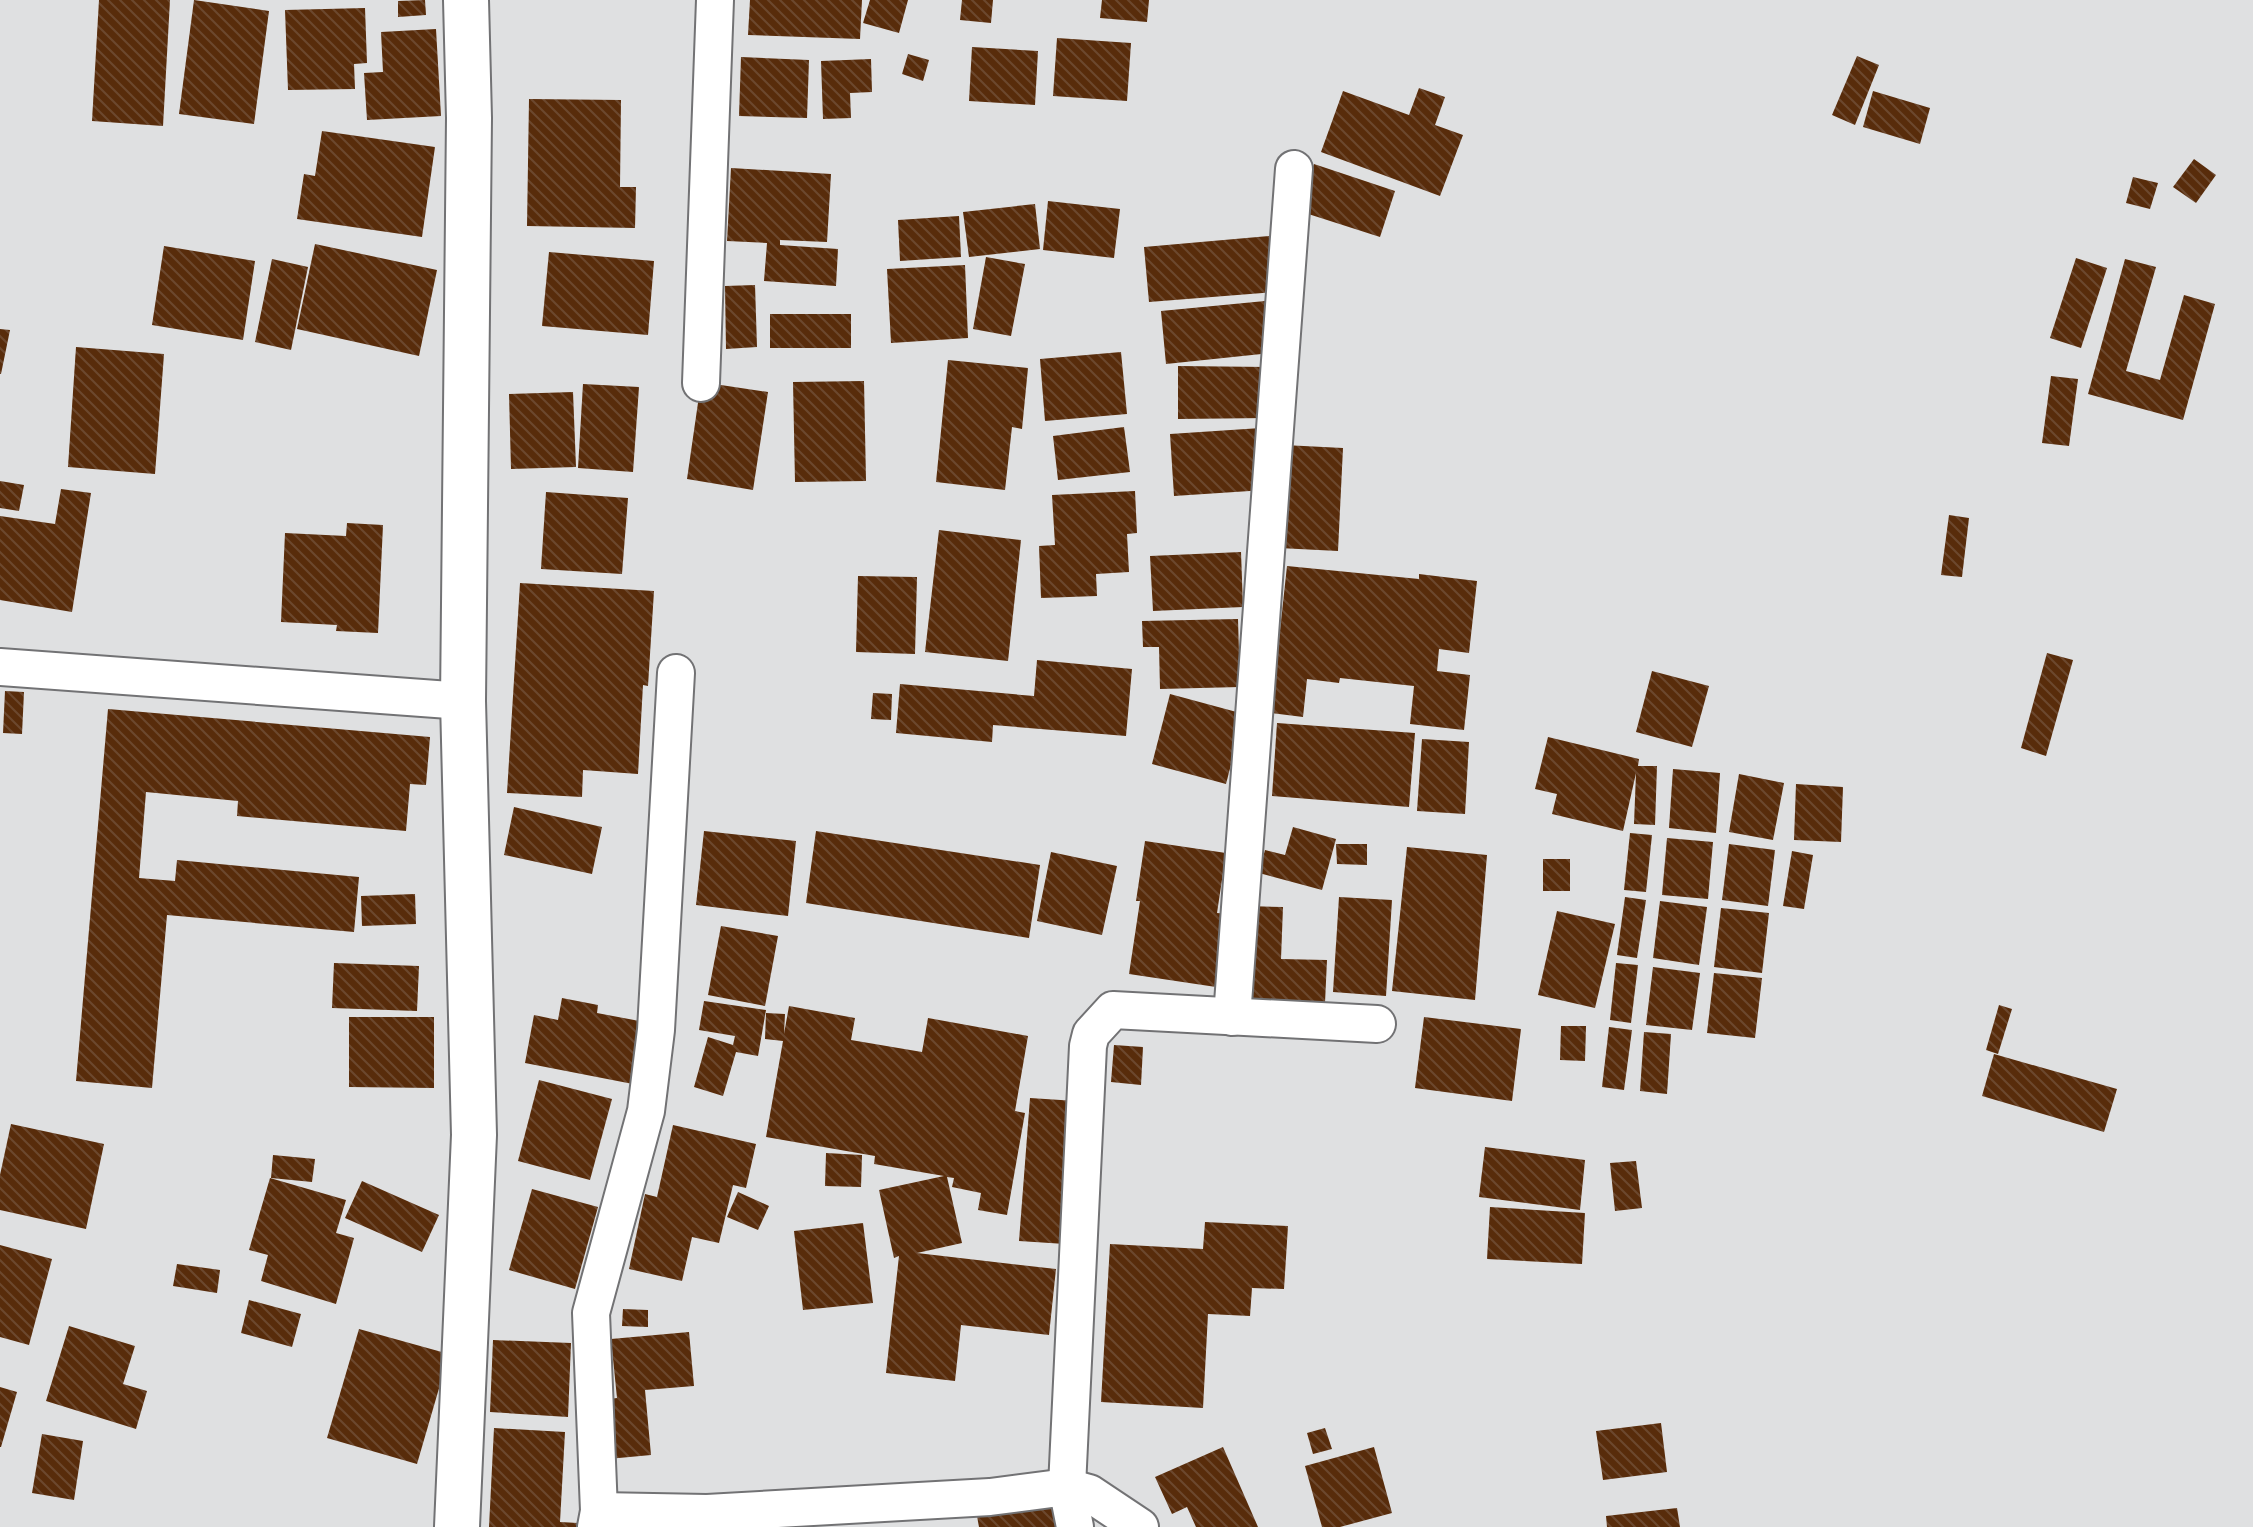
<svg xmlns="http://www.w3.org/2000/svg" width="2253" height="1527" font-family="Rubik,sans-serif">
<style>
.building{fill:url(#building-back-hatch)}
.lines{fill:none;stroke-linecap:round;stroke-linejoin:round}
.street-casing{stroke:#727274;stroke-width:40}
.secondary-casing{stroke:#727274;stroke-width:48}
.street{stroke:#fff;stroke-width:36}
.secondary{stroke:#fff;stroke-width:44}
</style>
<defs>
<pattern id="building-back-hatch" width="6" height="6" patternUnits="userSpaceOnUse" patternTransform="scale(2)"><rect width="6" height="6" fill="#582c0b"/><path d="M-1 5l2 2M0 0l6 6M5-1l2 2" fill="none" stroke="#6c482e"/></pattern>
</defs>
<rect width="100%" height="100%" fill="#dfe0e1"/>
<g class="building">
<path d="M99,0H170L163,126L92,121Z"/>
<path d="M194,0L269,11L254,124L179,114Z"/>
<path d="M425,0L426,15L398,17V1Z"/>
<path d="M750,0H862L860,39L748,35Z"/>
<path d="M870,0H908L899,33L863,23Z"/>
<path d="M962,0H993L991,23L960,20Z"/>
<path d="M1102,0H1149L1147,22L1100,18Z"/>
<path d="M365,8L367,63L354,64L355,89L288,90L285,10Z"/>
<path d="M436,29L441,116L367,120L364,73L383,72L381,32Z"/>
<path d="M1057,38L1131,43L1127,101L1053,96Z"/>
<path d="M972,47L1038,51L1035,105L969,101Z"/>
<path d="M908,54L929,60L923,81L902,74Z"/>
<path d="M1857,56L1879,65L1855,125L1832,115Z"/>
<path d="M741,57L809,60L807,118L739,116Z"/>
<path d="M871,59L872,92L850,93L851,118L823,119L821,61Z"/>
<path d="M1419,88L1445,97L1435,125L1463,135L1440,196L1321,152L1343,91L1409,115Z"/>
<path d="M1873,91L1930,108L1920,144L1863,127Z"/>
<path d="M529,99L621,100L620,187H636L635,228L527,226Z"/>
<path d="M322,131L435,147L422,237L297,219L304,174L315,176Z"/>
<path d="M2194,159L2216,175L2196,203L2173,187Z"/>
<path d="M1314,164L1395,191L1380,237L1299,211Z"/>
<path d="M731,168L831,174L827,242L780,240V245L838,249L836,286L764,281L767,243L727,241Z"/>
<path d="M2133,177L2158,183L2150,209L2126,203Z"/>
<path d="M1048,201L1120,209L1114,258L1043,250Z"/>
<path d="M1035,204L1040,249L969,257L963,212Z"/>
<path d="M959,216L961,257L900,261L898,220Z"/>
<path d="M1269,236L1274,292L1149,302L1144,247Z"/>
<path d="M315,244L437,270L419,356L297,329Z"/>
<path d="M164,246L255,261L243,340L152,325Z"/>
<path d="M549,252L654,261L648,335L542,326Z"/>
<path d="M986,257L1025,264L1011,336L973,329Z"/>
<path d="M2076,258L2107,268L2081,348L2050,338Z"/>
<path d="M272,259L308,267L291,350L255,342Z"/>
<path d="M2125,259L2156,267L2126,371L2160,380L2184,295L2215,304L2183,420L2088,394Z"/>
<path d="M965,265L968,338L891,343L887,269Z"/>
<path d="M755,285L757,347L726,349L725,286Z"/>
<path d="M1265,301L1271,353L1166,364L1161,311Z"/>
<rect x="770" y="314" width="81" height="34"/>
<path d="M0,329L10,330L1,374H0Z"/>
<path d="M76,347L164,354L155,474L68,467Z"/>
<path d="M1121,352L1127,414L1045,421L1040,359Z"/>
<path d="M948,360L1028,368L1022,429L1012,427L1005,490L936,482Z"/>
<path d="M1178,366L1268,367V418L1178,419Z"/>
<path d="M2051,376L2078,379L2069,446L2042,443Z"/>
<path d="M864,381L866,481L795,482L793,382Z"/>
<path d="M701,382L768,392L753,490L687,479Z"/>
<path d="M583,384L639,387L633,472L578,468Z"/>
<path d="M573,392L576,467L511,469L509,394Z"/>
<path d="M1124,427L1130,472L1058,480L1053,436Z"/>
<path d="M1261,428L1265,490L1174,496L1170,434Z"/>
<path d="M1284,445L1343,448L1338,551L1279,548Z"/>
<path d="M0,481L24,485L19,511L0,508Z"/>
<path d="M61,489L91,493L72,612L0,600V516L55,524Z"/>
<path d="M1135,491L1137,533L1127,534L1129,572L1096,574L1097,596L1041,598L1039,546L1055,545L1052,495Z"/>
<path d="M546,492L628,498L622,574L541,569Z"/>
<path d="M1949,515L1969,518L1962,577L1941,575Z"/>
<path d="M347,523L383,525L378,633L336,631L337,625L281,622L285,533L346,536Z"/>
<path d="M939,530L1021,540L1008,661L925,652Z"/>
<path d="M1241,552L1243,607L1153,611L1150,556Z"/>
<path d="M1287,566L1419,579V574L1477,581L1469,653L1439,649L1437,671L1470,675L1464,730L1410,724L1414,686L1340,678L1339,683L1307,679L1303,717L1271,713Z"/>
<path d="M858,576L917,577L915,654L856,652Z"/>
<path d="M520,583L654,591L648,686L643,685L638,774L583,770L582,797L507,793Z"/>
<path d="M1238,619L1240,687L1160,689L1159,647H1143L1142,621Z"/>
<path d="M2047,653L2073,660L2046,756L2021,748Z"/>
<path d="M1037,660L1132,669L1126,736L993,725L992,742L896,733L900,684L1034,696Z"/>
<path d="M1652,671L1709,686L1692,747L1636,732Z"/>
<path d="M5,691L24,692L22,734L3,733Z"/>
<path d="M873,693L892,694L891,720L871,719Z"/>
<path d="M1170,694L1244,714L1226,784L1152,764Z"/>
<path d="M108,709L430,737L426,785L410,784L406,831L237,816L238,801L146,792L139,878L175,881L177,860L359,877L354,932L167,915L152,1088L76,1081Z"/>
<path d="M1277,723L1415,733L1409,807L1272,796Z"/>
<path d="M1548,737L1639,759L1638,766H1657L1655,825L1634,824L1636,773L1623,831L1552,814L1557,794L1535,789Z"/>
<path d="M1422,739L1469,742L1465,814L1417,811Z"/>
<path d="M1673,769L1720,773L1716,833L1669,828Z"/>
<path d="M1739,774L1784,783L1773,840L1729,832Z"/>
<path d="M1796,784L1843,787L1841,842L1794,840Z"/>
<path d="M514,807L602,827L592,874L504,855Z"/>
<path d="M1293,827L1336,839L1322,890L1259,873L1265,850L1285,855Z"/>
<path d="M704,831L796,841L788,916L696,905Z"/>
<path d="M816,831L1040,865L1029,938L806,903Z"/>
<path d="M1630,833L1652,835L1646,892L1624,890Z"/>
<path d="M1667,838L1713,842L1708,899L1662,895Z"/>
<path d="M1145,841L1226,853L1217,913L1227,914L1216,987L1129,974L1140,901H1136Z"/>
<path d="M1336,844H1367V865L1337,864Z"/>
<path d="M1729,844L1775,850L1768,906L1722,900Z"/>
<path d="M1407,847L1487,855L1475,1000L1392,991Z"/>
<path d="M1792,851L1813,855L1804,909L1783,906Z"/>
<path d="M1051,852L1117,866L1102,935L1037,921Z"/>
<rect x="1543" y="859" width="27" height="32"/>
<path d="M415,894L416,924L362,926L361,896Z"/>
<path d="M1339,897L1392,900L1386,996L1333,992Z"/>
<path d="M1625,897L1646,900L1637,958L1617,955Z"/>
<path d="M1660,901L1707,907L1699,965L1653,958Z"/>
<path d="M1247,906L1283,907L1281,959L1327,960L1325,1003L1244,1000Z"/>
<path d="M1721,908L1769,913L1762,973L1714,967Z"/>
<path d="M1557,911L1615,924L1595,1008L1538,995Z"/>
<path d="M721,926L778,936L765,1006L708,995Z"/>
<path d="M334,963L419,966L417,1011L332,1008Z"/>
<path d="M1616,963L1638,965L1631,1023L1610,1020Z"/>
<path d="M1653,967L1700,973L1692,1030L1646,1025Z"/>
<path d="M1714,973L1762,978L1755,1038L1707,1033Z"/>
<path d="M562,998L598,1005L597,1013L650,1023L638,1085L525,1063L534,1015L558,1020Z"/>
<path d="M704,1001L766,1010L758,1056L736,1052L723,1096L694,1087L708,1037L733,1045L735,1036L699,1030Z"/>
<path d="M1999,1005L2012,1009L1998,1054L1986,1050Z"/>
<path d="M789,1006L855,1018L851,1040L922,1052L928,1018L1028,1036L1015,1111L1025,1113L1007,1215L978,1210L981,1193L952,1187L954,1178L947,1177L962,1243L917,1253L1056,1269L1049,1335L961,1325L955,1381L886,1373L899,1256L894,1258L879,1190L944,1176L874,1164L875,1156L766,1137L783,1041L765,1039L766,1013L785,1014L784,1034Z"/>
<path d="M349,1017H434V1088L349,1087Z"/>
<path d="M1424,1017L1521,1029L1512,1101L1415,1088Z"/>
<path d="M1561,1026H1586L1585,1061L1560,1060Z"/>
<path d="M1609,1027L1632,1030L1624,1090L1602,1087Z"/>
<path d="M1644,1032L1671,1034L1667,1094L1640,1091Z"/>
<path d="M1114,1045L1143,1047L1141,1085L1111,1082Z"/>
<path d="M1994,1054L2117,1089L2104,1132L1982,1096Z"/>
<path d="M539,1080L612,1099L590,1180L518,1161Z"/>
<path d="M1030,1098L1076,1101L1065,1244L1019,1241Z"/>
<path d="M11,1124L104,1144L86,1229L0,1210V1175Z"/>
<path d="M673,1125L756,1144L746,1188L733,1185L719,1243L692,1237L682,1281L629,1269L645,1194L657,1197Z"/>
<path d="M1485,1147L1585,1160L1580,1210L1479,1197Z"/>
<path d="M826,1153L862,1155L861,1187L825,1186Z"/>
<path d="M273,1155L315,1159L312,1182L271,1178Z"/>
<path d="M1636,1161L1642,1208L1615,1211L1610,1163Z"/>
<path d="M270,1178L346,1200L336,1233L354,1238L336,1304L261,1281L268,1255L249,1250Z"/>
<path d="M362,1181L439,1215L422,1252L345,1218Z"/>
<path d="M532,1189L598,1207L575,1289L509,1270Z"/>
<path d="M738,1192L769,1206L758,1230L727,1217Z"/>
<path d="M1490,1207L1585,1213L1582,1264L1487,1259Z"/>
<path d="M1205,1222L1288,1226L1284,1289L1252,1288L1250,1316L1208,1314L1203,1408L1101,1402L1110,1244L1203,1249Z"/>
<path d="M863,1223L873,1303L803,1310L794,1231Z"/>
<path d="M0,1245L52,1259L29,1345L0,1337Z"/>
<path d="M177,1264L220,1270L217,1293L173,1286Z"/>
<path d="M249,1300L301,1314L292,1347L241,1333Z"/>
<path d="M623,1309L648,1310V1327L622,1326Z"/>
<path d="M69,1326L135,1346L123,1384L147,1391L136,1429L46,1401Z"/>
<path d="M359,1329L449,1354L417,1464L327,1438Z"/>
<path d="M689,1332L694,1386L645,1390L651,1455L608,1459L602,1400L617,1398L611,1339Z"/>
<path d="M493,1340L571,1343L568,1417L490,1412Z"/>
<path d="M0,1387L17,1392L1,1447H0Z"/>
<path d="M1661,1423L1667,1472L1603,1480L1596,1431Z"/>
<path d="M494,1428L565,1432L560,1522L578,1523L577,1527H489Z"/>
<path d="M1325,1428L1332,1449L1313,1454L1307,1433Z"/>
<path d="M42,1434L83,1441L74,1500L32,1493Z"/>
<path d="M1223,1447L1258,1527H1196L1187,1507L1172,1514L1155,1477Z"/>
<path d="M1374,1447L1392,1513L1340,1527H1322L1305,1466Z"/>
<path d="M1055,1500L1061,1527H979L977,1516Z"/>
<path d="M1677,1508L1680,1527H1607L1606,1516Z"/>
</g>
<g class="lines">
<defs>
<g id="street">
<path d="M701,383L715,0"/>
<path d="M0,667L463,701"/>
<path d="M1232,1017L1294,169"/>
<path d="M599,1511L707,1513L990,1497L1067,1487L1089,1493L1140,1527"/>
<path d="M596,1527L599,1511L591,1313L646,1111L656,1030L676,673"/>
<path d="M1075,1527L1067,1487L1088,1046L1091,1034L1113,1010L1377,1024"/>
</g>
<path id="secondary" d="M457,1527L474,1135L463,701L469,118L466,0"/>
</defs>
<use href="#street" class="street-casing"/>
<use href="#secondary" class="secondary-casing"/>
<use href="#street" class="street"/>
<use href="#secondary" class="secondary"/>
</g>
</svg>
